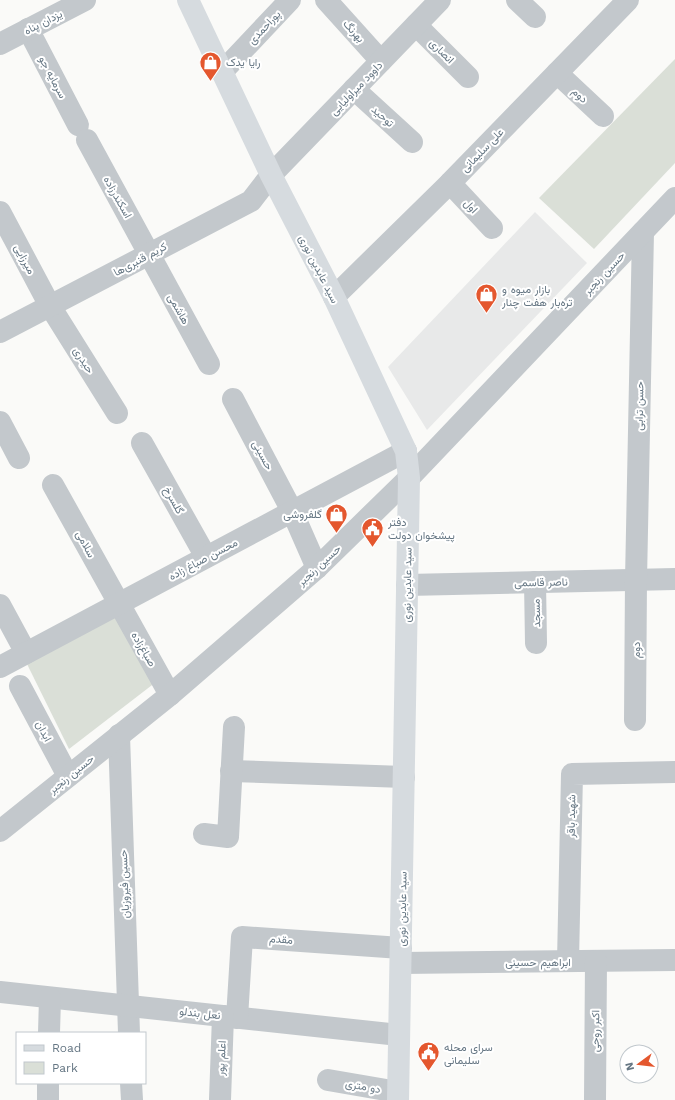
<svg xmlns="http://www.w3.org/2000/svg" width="675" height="1100" font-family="'Work Sans',Vazirmatn,sans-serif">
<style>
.built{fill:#e8e9e9}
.green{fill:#dadfd7}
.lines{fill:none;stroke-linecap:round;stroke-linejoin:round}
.minor{stroke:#c3c8cc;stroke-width:22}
.major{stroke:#d6dbdf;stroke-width:22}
.labels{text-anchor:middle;stroke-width:4;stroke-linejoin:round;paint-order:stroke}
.street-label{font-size:11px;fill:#657683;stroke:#fff}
.poi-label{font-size:11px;fill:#657683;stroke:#fff;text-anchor:start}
</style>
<rect width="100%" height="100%" fill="#fafaf8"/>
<path class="built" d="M535,212L587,263L427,430L388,367Z"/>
<g class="green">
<path d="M675,59V163L594,249L539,198Z"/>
<path d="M119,615L156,682L69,749L26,662Z"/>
</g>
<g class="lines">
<g class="minor">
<path d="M326,0L381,61"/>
<path d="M517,0L535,17"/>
<path d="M416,25L468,77"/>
<path d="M28,29L78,125"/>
<path d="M0,44L85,0"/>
<path d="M222,72L290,0"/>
<path d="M557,73L603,116"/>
<path d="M354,89L412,142"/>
<path d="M87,140L209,364"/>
<path d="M450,183L492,228"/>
<path d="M0,212L50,306L117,413"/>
<path d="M334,297L450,183L628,0"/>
<path d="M0,332L251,201L271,175L440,0"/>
<path d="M233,399L292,511L317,568"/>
<path d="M0,422L19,458"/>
<path d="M142,443L206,557"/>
<path d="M53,485L170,695"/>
<path d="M535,582L536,643"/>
<path d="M407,585L675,579"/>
<path d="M0,605L26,653"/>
<path d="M0,667L406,451"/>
<path d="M20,686L68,776"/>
<path d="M635,720L636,580L643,232"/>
<path d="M119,735L129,1033"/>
<path d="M231,771L404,777"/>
<path d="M0,831L170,695L317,568L409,478L675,198"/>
<path d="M204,834L228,837L234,727"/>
<path d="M568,961L572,774L675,772"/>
<path d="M401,963L675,960"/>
<path d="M0,992L399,1035"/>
<path d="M237,1018L242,937L401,948"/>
<path d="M49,1033L50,998"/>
<path d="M328,1080L398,1092"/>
<path d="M131,1083L132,1100"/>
<path d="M48,1100V1083"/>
<path d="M220,1100L223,1016"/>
<path d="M595,1100L596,961"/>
</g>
<path class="major" d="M188,0L271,175L334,297L406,451L409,478L398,1100"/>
</g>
<defs>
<symbol id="shop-pin" viewBox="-11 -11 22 30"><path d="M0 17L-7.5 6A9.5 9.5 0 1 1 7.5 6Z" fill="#e4572e" stroke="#fff"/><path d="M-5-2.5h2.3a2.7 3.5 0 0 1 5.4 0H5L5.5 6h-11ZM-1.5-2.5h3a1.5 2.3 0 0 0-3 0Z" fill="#fff"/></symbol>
<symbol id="civic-pin" viewBox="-11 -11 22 30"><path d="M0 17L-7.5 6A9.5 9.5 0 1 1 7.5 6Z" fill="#e4572e" stroke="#fff"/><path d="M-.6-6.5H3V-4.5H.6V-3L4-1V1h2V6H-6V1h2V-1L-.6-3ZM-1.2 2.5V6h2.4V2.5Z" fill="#fff"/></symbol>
</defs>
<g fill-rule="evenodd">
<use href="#shop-pin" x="198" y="50" width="25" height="34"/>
<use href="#shop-pin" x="474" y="282" width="25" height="34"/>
<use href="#shop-pin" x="324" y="502" width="25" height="34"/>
<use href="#civic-pin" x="360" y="516" width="25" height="34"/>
<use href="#civic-pin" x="416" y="1040" width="25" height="34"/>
</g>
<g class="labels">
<g class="street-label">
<text transform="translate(43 22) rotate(-27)" y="4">یزدان پناه</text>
<text transform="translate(264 27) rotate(-47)" y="4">پوراحمدی</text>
<text transform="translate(354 31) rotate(48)" y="4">بهرنگ</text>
<text transform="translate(442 51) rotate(45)" y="4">انصاری</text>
<text transform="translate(53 77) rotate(62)" y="4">سرمایه جو</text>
<text transform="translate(356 88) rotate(-46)" y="4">داوود میراولیایی</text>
<text transform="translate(580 95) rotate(43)" y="4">دوم</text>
<text transform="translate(383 116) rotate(42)" y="4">توحید</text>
<text transform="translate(482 150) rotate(-46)" y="4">علی سلیمانی</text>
<text transform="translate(118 197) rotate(61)" y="4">اسکندرزاده</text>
<text transform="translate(471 206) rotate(47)" y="4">اول</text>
<text transform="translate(25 259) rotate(62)" y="4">میرزایی</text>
<text transform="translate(140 259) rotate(-28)" y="4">کریم قنبری‌ها</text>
<text transform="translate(319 269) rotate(63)" y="4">سید عابدین نوری</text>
<text transform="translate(604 273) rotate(-47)" y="4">حسین رنجبر</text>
<text transform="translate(179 309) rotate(61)" y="4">هاشمی</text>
<text transform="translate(84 360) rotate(58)" y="4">حیدری</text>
<text transform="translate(639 406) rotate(-89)" y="4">حسن ترابی</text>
<text transform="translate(263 455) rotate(62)" y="4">حسینی</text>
<text transform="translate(174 500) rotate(61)" y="4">گلسرخ</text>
<text transform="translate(86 544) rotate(62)" y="4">سلامی</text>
<text transform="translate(203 559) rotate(-28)" y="4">محسن صباغ زاده</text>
<text transform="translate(319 565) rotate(-43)" y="4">حسین رنجبر</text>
<text transform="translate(541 582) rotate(-1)" y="4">ناصر قاسمی</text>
<text transform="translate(407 585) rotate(-89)" y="4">سید عابدین نوری</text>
<text transform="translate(536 613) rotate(-91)" y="4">مسجد</text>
<text transform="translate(144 649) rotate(60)" y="4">صباغ‌زاده</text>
<text transform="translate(636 650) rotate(-90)" y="4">دوم</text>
<text transform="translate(44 731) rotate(62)" y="4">ابدان</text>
<text transform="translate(71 774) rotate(-39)" y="4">حسین رنجبر</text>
<text transform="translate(571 816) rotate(-89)" y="4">شهید باقر</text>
<text transform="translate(124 884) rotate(-92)" y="4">حسین فیروزیان</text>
<text transform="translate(402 909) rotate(-89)" y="4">سید عابدین نوری</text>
<text transform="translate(281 939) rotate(4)" y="4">مقدم</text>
<text x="538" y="966">ابراهیم حسینی</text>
<text transform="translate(200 1013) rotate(6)" y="4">نعل بندلو</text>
<text transform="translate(595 1031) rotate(-89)" y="4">اکبر روحی</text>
<text transform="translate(221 1058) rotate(-87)" y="4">اعلم پور</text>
<text transform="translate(363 1086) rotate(10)" y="4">دو متری</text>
</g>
<g class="poi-label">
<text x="226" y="66">رایا یدک</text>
<text x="502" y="293">بازار میوه و<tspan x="502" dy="13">تره‌بار هفت چنار</tspan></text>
<text x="322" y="518" text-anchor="end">گلفروشی</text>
<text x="388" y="526">دفتر<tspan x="388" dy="13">پیشخوان دولت</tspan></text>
<text x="444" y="1051">سرای محله<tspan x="444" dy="13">سلیمانی</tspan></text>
</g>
</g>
<rect x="16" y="1032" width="130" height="52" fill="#ffffff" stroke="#c1c8cd"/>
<rect x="24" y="1045" width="20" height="6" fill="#d6dbdf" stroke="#c1c8cd"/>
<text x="52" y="1052" font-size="12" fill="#657683">Road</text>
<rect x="24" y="1062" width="20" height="12" fill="#dadfd7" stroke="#c1c8cd"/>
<text x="52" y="1072" font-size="12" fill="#657683">Park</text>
<g transform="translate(639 1064) rotate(255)"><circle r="19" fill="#ffffff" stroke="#c1c8cd"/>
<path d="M0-3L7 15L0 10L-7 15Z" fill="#e4572e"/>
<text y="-6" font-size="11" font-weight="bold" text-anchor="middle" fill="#657683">N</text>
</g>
</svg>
